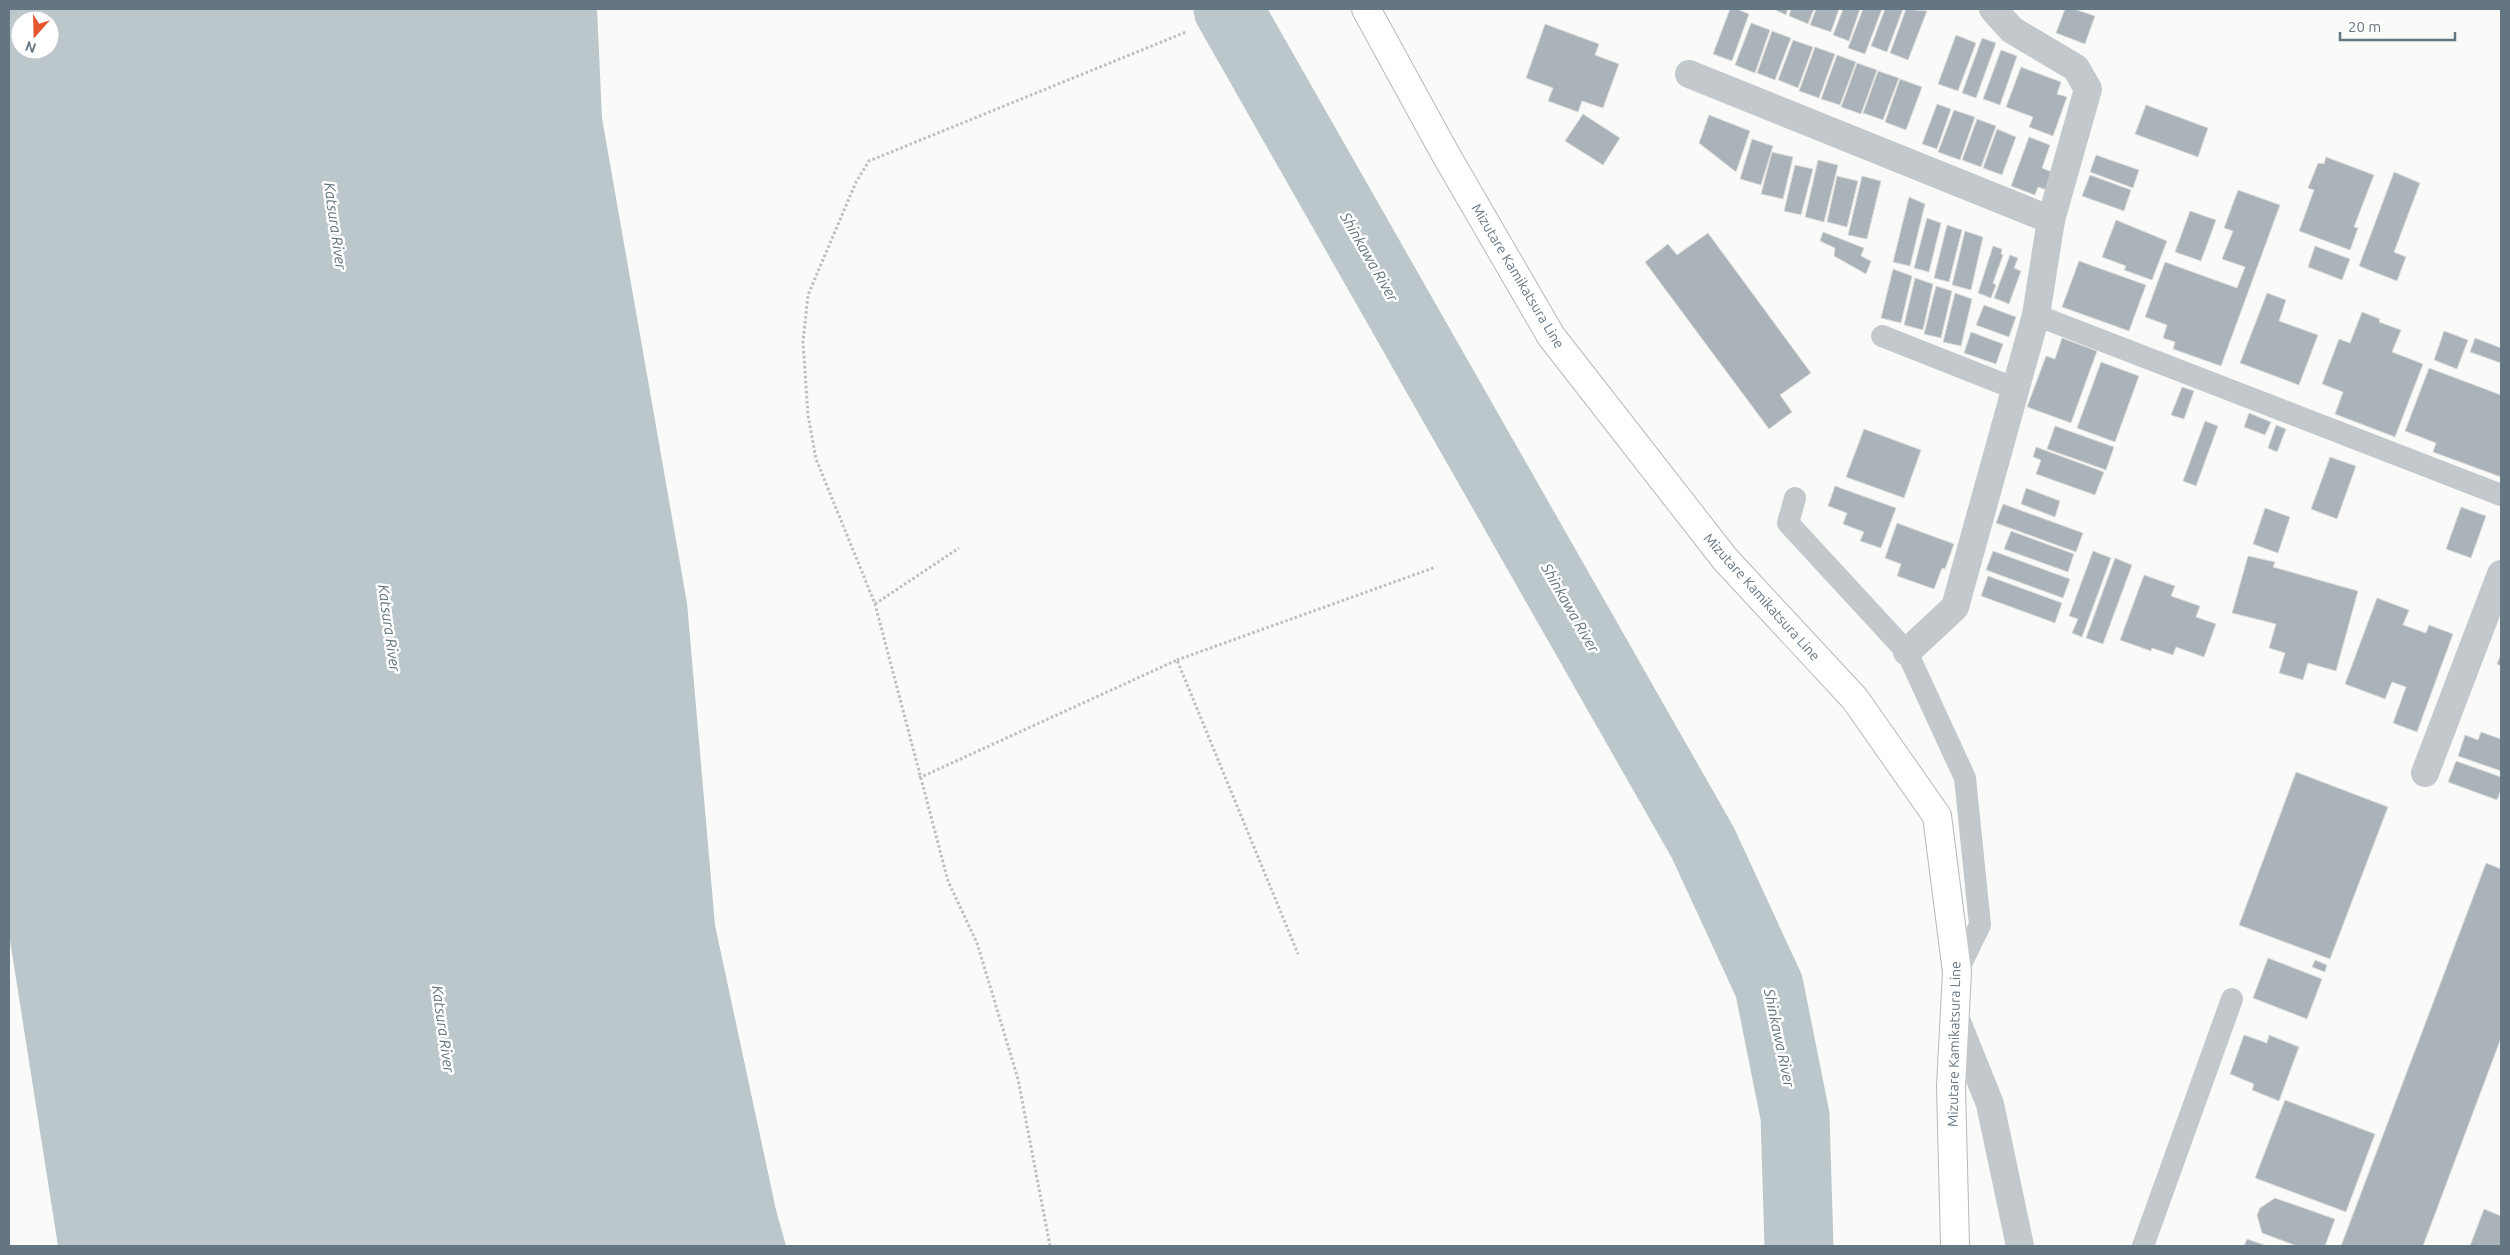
<svg xmlns="http://www.w3.org/2000/svg" width="2510" height="1255" font-family="Ubuntu,sans-serif">
<style>
.water{fill:#bbc7cb;fill-rule:evenodd}
.lines{fill:none;stroke-linecap:round;stroke-linejoin:round}
.river{stroke:#bbc7cb;stroke-width:69}
.building{fill:#aab3b9;stroke:#dcdcda}
.secondary-casing{stroke:#b3babf;stroke-width:30}
.path{stroke:#bbbfc2;stroke-width:3;stroke-dasharray:2.5 2.5;stroke-linecap:butt}
.lane{stroke:#c3c8cc;stroke-width:22}
.street{stroke:#c3c8cc;stroke-width:28}
.secondary{stroke:#fff;stroke-width:28}
.labels{text-anchor:middle;stroke-width:5;stroke-linejoin:round;paint-order:stroke}
.street-label{font-size:14px;fill:#657683;stroke:#fff}
.water-label{font-size:15px;font-style:italic;fill:#60757c;stroke:#fff}
</style>
<rect width="100%" height="100%" fill="#fafaf8"/>
<path class="water" d="M9,9H597L602,118L687,603L715,925L776,1210L786,1246H58L9,934ZM20,20H50V50H20Z"/>
<g class="lines">
<path class="river" d="M1228,9L1703,843L1769,986L1795,1116L1799,1246"/>
</g>
<g class="building">
<path d="M1730,9H1737L1749,14L1732,61L1713,54Z"/>
<path d="M1773,9H1788L1786,15Z"/>
<path d="M1791,9H1814L1808,24L1789,16Z"/>
<path d="M1816,9H1839L1831,32L1810,25Z"/>
<path d="M1843,9H1860L1849,41L1833,35Z"/>
<path d="M1863,9H1882L1865,54L1848,48Z"/>
<path d="M1885,9H1903L1887,52L1871,46Z"/>
<path d="M1906,9L1927,11L1908,60L1890,53Z"/>
<path d="M2065,9H2074L2095,16L2085,44L2056,33Z"/>
<path d="M1751,23L1770,30L1755,73L1735,65Z"/>
<path d="M1545,24L1599,44L1595,55L1619,64L1603,108L1582,101L1578,112L1548,101L1553,88L1526,78Z"/>
<path d="M1772,31L1791,38L1775,80L1757,73Z"/>
<path d="M1956,35L1976,43L1958,91L1938,84Z"/>
<path d="M1982,38L1996,43L1976,98L1962,93Z"/>
<path d="M1793,40L1813,47L1798,88L1778,80Z"/>
<path d="M1815,47L1835,54L1819,98L1799,91Z"/>
<path d="M2001,50L2017,56L2000,105L1983,99Z"/>
<path d="M1837,55L1856,62L1840,105L1821,99Z"/>
<path d="M1857,63L1877,70L1861,114L1841,107Z"/>
<path d="M2021,67L2061,82L2057,94L2067,97L2053,136L2029,127L2033,117L2006,107Z"/>
<path d="M1878,71L1899,78L1883,120L1863,113Z"/>
<path d="M1900,79L1922,87L1906,130L1885,122Z"/>
<path d="M1937,104L1951,109L1937,149L1922,144Z"/>
<path d="M2146,105L2208,128L2198,157L2135,134Z"/>
<path d="M1954,110L1975,117L1960,160L1938,152Z"/>
<path d="M1583,114L1620,138L1603,165L1565,141Z"/>
<path d="M1709,115L1750,131L1736,172L1699,143Z"/>
<path d="M1977,119L1996,126L1981,167L1962,160Z"/>
<path d="M1997,129L2016,137L2002,175L1983,168Z"/>
<path d="M2029,137L2050,145L2042,168L2054,173L2047,190L2038,187L2035,195L2011,186Z"/>
<path d="M1752,139L1773,146L1761,185L1740,179Z"/>
<path d="M1772,152L1793,157L1783,199L1761,194Z"/>
<path d="M2096,155L2139,170L2133,188L2090,172Z"/>
<path d="M2326,157L2374,175L2354,227L2358,228L2350,250L2299,231L2314,190L2308,188L2318,163L2324,164Z"/>
<path d="M1818,160L1838,165L1824,222L1805,217Z"/>
<path d="M1795,165L1813,169L1801,215L1784,211Z"/>
<path d="M2394,172L2420,183L2394,252L2406,257L2397,281L2359,266Z"/>
<path d="M2090,175L2131,190L2124,211L2082,196Z"/>
<path d="M1837,176L1858,181L1847,227L1827,222Z"/>
<path d="M1862,176L1881,181L1867,239L1848,235Z"/>
<path d="M2238,190L2280,205L2221,366L2173,349L2175,342L2163,338L2167,325L2145,317L2165,262L2237,288L2245,267L2222,259L2233,231L2224,228Z"/>
<path d="M1909,197L1925,204L1910,266L1893,262Z"/>
<path d="M2190,211L2216,220L2201,261L2175,252Z"/>
<path d="M1927,218L1941,223L1929,272L1914,268Z"/>
<path d="M2116,220L2167,241L2152,280L2124,270L2126,266L2102,257Z"/>
<path d="M1947,225L1962,230L1949,282L1934,278Z"/>
<path d="M1965,231L1983,237L1971,290L1952,285Z"/>
<path d="M1823,232L1864,248L1861,256L1871,261L1866,274L1834,256L1835,248L1820,241Z"/>
<path d="M1708,233L1811,373L1780,395L1792,412L1769,429L1645,262L1668,244L1677,255Z"/>
<path d="M1993,246L2002,249L2001,254L2003,255L1993,283L1996,285L1991,298L1978,293Z"/>
<path d="M2315,246L2350,259L2342,280L2308,267Z"/>
<path d="M2010,255L2018,258L2014,268L2021,271L2009,304L1994,298Z"/>
<path d="M2079,261L2146,285L2129,331L2062,307Z"/>
<path d="M1893,269L1912,276L1901,323L1881,318Z"/>
<path d="M1915,278L1933,284L1923,330L1904,325Z"/>
<path d="M1936,286L1952,291L1941,338L1924,334Z"/>
<path d="M1955,293L1972,299L1961,346L1943,342Z"/>
<path d="M2267,293L2286,300L2279,321L2318,335L2299,385L2240,363Z"/>
<path d="M1984,305L2016,317L2009,337L1976,325Z"/>
<path d="M2362,312L2380,319L2379,322L2401,330L2392,352L2423,364L2395,437L2335,414L2343,392L2322,384L2339,339L2350,343Z"/>
<path d="M2444,331L2468,340L2457,369L2434,360Z"/>
<path d="M1971,332L2003,344L1996,364L1964,353Z"/>
<path d="M2062,338L2097,351L2071,423L2027,407L2046,356L2055,359Z"/>
<path d="M2475,338L2501,348V363L2470,352Z"/>
<path d="M2101,362L2139,376L2115,442L2077,428Z"/>
<path d="M2429,368L2501,395V477L2433,452L2436,443L2405,431Z"/>
<path d="M2182,387L2194,391L2184,419L2171,415Z"/>
<path d="M2249,413L2271,422L2265,435L2244,427Z"/>
<path d="M2205,421L2218,426L2196,486L2183,481Z"/>
<path d="M2276,425L2286,429L2277,452L2268,448Z"/>
<path d="M2055,426L2114,447L2106,470L2047,449Z"/>
<path d="M1864,429L1921,450L1904,498L1846,477Z"/>
<path d="M2036,447L2104,472L2095,495L2036,474L2041,460L2033,457Z"/>
<path d="M2330,457L2356,466L2337,519L2311,509Z"/>
<path d="M1835,486L1896,508L1881,548L1860,541L1864,532L1843,524L1847,513L1828,506Z"/>
<path d="M2026,488L2060,501L2055,517L2021,504Z"/>
<path d="M2003,504L2083,533L2076,552L1996,523Z"/>
<path d="M2461,507L2486,516L2471,558L2446,549Z"/>
<path d="M2265,508L2290,517L2278,553L2253,544Z"/>
<path d="M1897,523L1954,544L1945,569L1942,568L1934,589L1897,576L1901,564L1885,558Z"/>
<path d="M2011,531L2074,554L2068,572L2004,549Z"/>
<path d="M1993,551L2070,579L2063,598L1986,570Z"/>
<path d="M2093,551L2111,558L2082,637L2072,633L2078,619L2069,616Z"/>
<path d="M2248,556L2275,562L2273,567L2358,591L2336,671L2308,663L2303,680L2279,673L2285,653L2269,648L2276,624L2232,613Z"/>
<path d="M2115,558L2132,565L2103,644L2086,638Z"/>
<path d="M2144,575L2175,586L2171,596L2200,606L2196,617L2216,624L2204,657L2176,647L2173,655L2152,648L2151,651L2120,640Z"/>
<path d="M1988,576L2062,603L2055,623L1981,596Z"/>
<path d="M2377,598L2409,610L2403,625L2426,633L2429,625L2453,634L2417,732L2393,723L2406,687L2392,682L2385,699L2345,684Z"/>
<path d="M2501,654V666L2497,664Z"/>
<path d="M2481,732L2501,739V771L2458,756L2465,735L2478,740Z"/>
<path d="M2456,761L2501,777V790L2497,800L2448,782Z"/>
<path d="M2296,772L2388,807L2330,959L2239,925Z"/>
<path d="M2486,863L2501,869V1038L2423,1246H2341Z"/>
<path d="M2268,958L2322,979L2307,1019L2253,998Z"/>
<path d="M2315,960L2327,965L2325,972L2312,967Z"/>
<path d="M2244,1035L2267,1043L2269,1035L2299,1047L2279,1101L2252,1090L2254,1084L2230,1074Z"/>
<path d="M2285,1100L2375,1134L2346,1212L2255,1178Z"/>
<path d="M2275,1198L2335,1219L2325,1246H2297L2262,1233L2257,1215L2260,1208Z"/>
<path d="M2484,1209L2501,1216V1246H2470Z"/>
<path d="M2247,1239L2267,1246H2244Z"/>
</g>
<g class="lines">
<defs>
<path id="secondary" d="M1366,9L1446,155L1551,336L1725,559L1855,699L1937,816L1957,972L1951,1086L1955,1246"/>
</defs>
<use href="#secondary" class="secondary-casing"/>
<g class="path">
<path d="M875,604L959,548"/>
<path d="M1177,660L1436,567"/>
<path d="M919,778L1177,660L1298,954"/>
<path d="M1050,1246L1018,1079L977,943L948,881L875,604L816,459L808,415L803,342L808,295L856,182L869,161L1186,32"/>
</g>
<g class="lane">
<path d="M2036,315L2501,495"/>
<path d="M1882,336L2016,389"/>
<path d="M1795,498L1788,523L1907,652L1965,778L1980,925L1957,972"/>
<path d="M2143,1246L2232,999"/>
</g>
<g class="street">
<path d="M1689,74L2051,220"/>
<path d="M1907,652L1955,607L2036,315L2051,220L2088,89L2076,68L2012,30L1993,9"/>
<path d="M2425,773L2501,574"/>
<path d="M1955,1017L1990,1104L2020,1246"/>
</g>
<use href="#secondary" class="secondary"/>
</g>
<g class="labels">
<g class="street-label">
<text transform="translate(1518 276) rotate(59)" y="5">Mizutare Kamikatsura Line</text>
<text transform="translate(1762 597) rotate(48)" y="5">Mizutare Kamikatsura Line</text>
<text transform="translate(1954 1044) rotate(-89)" y="5">Mizutare Kamikatsura Line</text>
</g>
<g class="water-label">
<text transform="translate(335 226) rotate(82)" y="5">Katsura River</text>
<text transform="translate(1369 257) rotate(60)" y="5">Shinkawa River</text>
<text transform="translate(1570 608) rotate(60)" y="5">Shinkawa River</text>
<text transform="translate(389 628) rotate(82)" y="5">Katsura River</text>
<text transform="translate(443 1029) rotate(82)" y="5">Katsura River</text>
<text transform="translate(1779 1038) rotate(78)" y="5">Shinkawa River</text>
</g>
</g>
<rect width="2510" height="1255" fill="none" stroke="#657683" stroke-width="20"/>
<g transform="translate(35 35) rotate(200)"><circle r="24" fill="#ffffff" stroke="#c1c8cd"/>
<path d="M0-4L9 19L0 12L-9 19Z" fill="#e4572e"/>
<text y="-8" font-size="14" font-weight="bold" text-anchor="middle" fill="#657683">N</text>
</g>
<path d="M2340 32v8h115v-8" fill="none" stroke="#657683" stroke-width="2.5"/>
<text x="2348" y="32" font-size="15" fill="#657683" stroke="#ffffff" stroke-width="4" paint-order="stroke">20 m</text>
</svg>
